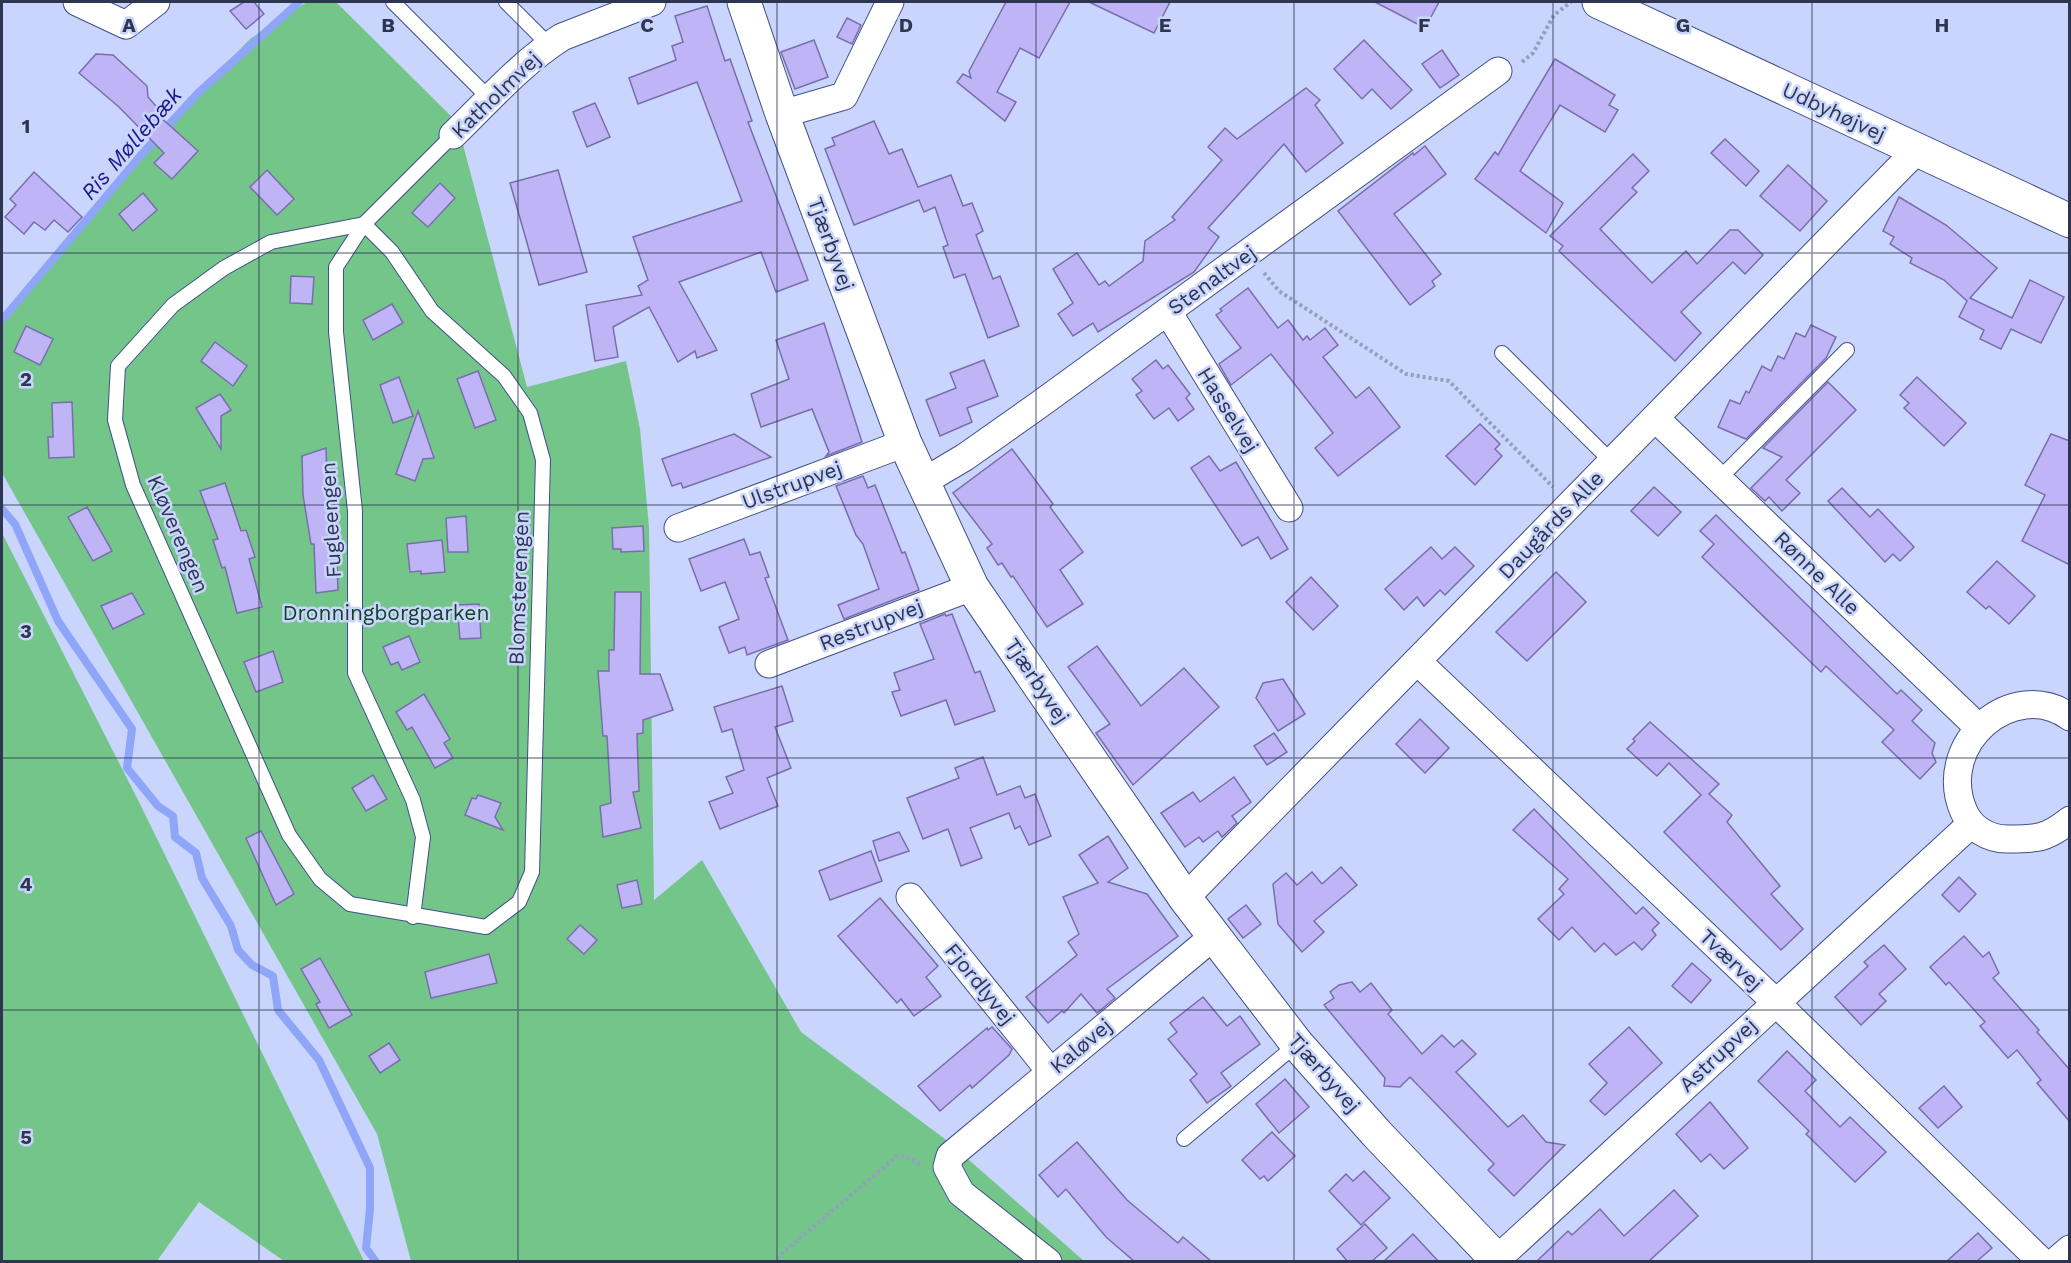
<svg xmlns="http://www.w3.org/2000/svg" width="2071" height="1263" font-family="'Work Sans',sans-serif">
<style>
.green{fill:#74c58a}
.lines{fill:none;stroke-linecap:round;stroke-linejoin:round}
.stream{stroke:#8fa5f8;stroke-width:8}
.building{fill:#bfb5f6;stroke:#796eac;stroke-width:1.5}
.service-casing{stroke:#425089;stroke-width:16}
.minor-casing{stroke:#425089;stroke-width:29}
.tertiary-casing{stroke:#425089;stroke-width:35}
.path{stroke:#949ec2;stroke-width:4;stroke-dasharray:3 3;stroke-linecap:butt}
.service{stroke:#fff;stroke-width:14}
.minor{stroke:#fff;stroke-width:27}
.tertiary{stroke:#fff;stroke-width:33}
.grid{fill:none;stroke:#2e3550;stroke-width:1.5;stroke-opacity:0.55}
.labels{text-anchor:middle;stroke-width:5;stroke-linejoin:round;paint-order:stroke}
.street-label{font-size:21px;fill:#2e3550;stroke:#c9d5fd}
.park-label{font-size:21px;fill:#134223;stroke:#c9d5fd}
.water-label{font-size:22px;font-style:italic;fill:#1c168d;stroke:#c9d5fd}
.grid-label{font-size:20px;text-anchor:middle;font-weight:bold;fill:#2e3550;stroke:#c9d5fd;stroke-width:5;stroke-linejoin:round;paint-order:stroke}
</style>
<rect width="100%" height="100%" fill="#c9d5fd"/>
<g class="green">
<path d="M307,2H336L457,122L527,387L626,361L640,429L649,527L654,900L702,860L801,1032L945,1139L1084,1261H411L377,1134L2,473V316L145,148L250,39Z"/>
<path d="M2,533L139,802L364,1261H284L199,1202L157,1261H2Z"/>
</g>
<g class="lines">
<g class="stream">
<path d="M2,320L141,155L198,93L299,2"/>
<path d="M2,509L15,524L58,621L132,729L127,768L158,806L173,816L175,837L196,853L202,878L231,926L238,950L252,965L273,976L278,1010L319,1060L370,1168V1209L366,1248L376,1262"/>
</g>
</g>
<g class="building">
<path d="M244,2H254L264,14L246,29L230,11Z"/>
<path d="M1006,2H1070L1039,58L1020,48L997,92L1016,102L1005,121L957,82L963,74L971,78L969,71Z"/>
<path d="M1089,2H1170L1154,33Z"/>
<path d="M1375,2H1439L1425,28Z"/>
<path d="M707,6L725,61L730,59L752,121L748,122L808,280L776,292L761,252L679,282L717,350L697,358L695,351L678,362L649,307L613,327L618,357L595,361L586,305L642,295L638,286L648,280L633,237L742,201L697,82L638,104L629,78L676,60L672,46L683,42L675,16Z"/>
<path d="M847,18L861,25L852,44L837,37Z"/>
<path d="M814,40L828,77L795,89L781,52Z"/>
<path d="M1364,40L1412,90L1391,109L1372,89L1362,99L1334,69Z"/>
<path d="M1442,50L1459,75L1440,88L1422,64Z"/>
<path d="M96,54L113,55L147,86L148,97L161,112L158,115L198,151L172,179L154,163L164,153L119,107L79,73Z"/>
<path d="M1555,59L1615,95L1609,105L1618,110L1605,132L1560,105L1520,171L1563,203L1546,233L1475,179L1495,152L1498,155Z"/>
<path d="M1306,88L1320,100L1315,105L1343,143L1306,172L1284,144L1208,228L1219,237L1194,272L1098,332L1093,323L1073,336L1058,314L1073,303L1053,269L1077,253L1099,285L1105,281L1109,286L1143,261L1145,241L1175,220L1172,217L1222,160L1208,147L1225,128L1237,139Z"/>
<path d="M595,103L610,137L587,147L573,112Z"/>
<path d="M874,121L889,154L902,149L918,187L951,175L963,206L972,203L983,231L976,235L993,279L1000,276L1019,326L988,338L965,274L954,278L943,247L948,245L935,207L924,212L919,200L854,225L825,149L835,145L832,138Z"/>
<path d="M1725,139L1759,171L1746,186L1711,153Z"/>
<path d="M1425,146L1446,174L1394,214L1441,274L1432,281L1435,286L1410,305L1338,211L1413,153L1414,155Z"/>
<path d="M1633,154L1649,171L1632,188L1637,192L1600,229L1652,283L1686,251L1697,264L1730,230H1738L1763,255L1745,274L1733,262L1681,312L1701,333L1675,361L1559,251L1563,246L1550,236Z"/>
<path d="M1788,165L1827,201L1800,231L1760,196Z"/>
<path d="M267,170L294,199L277,215L250,187Z"/>
<path d="M558,170L587,272L539,285L510,183Z"/>
<path d="M34,172L82,217L68,232L54,220L45,230L34,222L24,234L5,217L16,205L10,199Z"/>
<path d="M440,183L455,198L428,227L412,213Z"/>
<path d="M143,193L157,210L133,231L119,214Z"/>
<path d="M1899,197L1946,225L1997,268L1970,298L2012,318L2030,280L2064,297L2041,343L2011,329L2001,349L1980,339L1984,330L1959,317L1967,301L1944,280L1910,263L1912,258L1890,244L1894,237L1883,231Z"/>
<path d="M291,276L314,277L312,304L290,303Z"/>
<path d="M1248,288L1278,328L1288,320L1303,340L1307,336L1310,340L1325,328L1338,345L1323,357L1356,398L1369,387L1400,427L1338,476L1315,448L1333,433L1271,354L1231,385L1219,364L1241,348L1216,315L1222,311L1220,309Z"/>
<path d="M392,304L403,323L373,340L363,320Z"/>
<path d="M824,323L862,442L826,456L829,452L812,409L761,427L751,394L789,379L776,340Z"/>
<path d="M1811,325L1836,337L1826,358L1746,439L1718,427L1730,400L1740,404L1746,391L1749,393L1762,366L1771,371L1778,356L1784,359L1796,333L1805,337Z"/>
<path d="M26,326L53,339L40,365L14,352Z"/>
<path d="M215,342L247,366L233,386L201,361Z"/>
<path d="M984,360L998,396L967,408L972,422L940,436L926,400L956,388L950,373Z"/>
<path d="M1156,360L1163,369L1168,365L1190,394L1186,398L1194,409L1178,421L1169,408L1154,419L1136,395L1142,391L1132,379Z"/>
<path d="M478,371L496,420L475,428L457,379Z"/>
<path d="M399,377L413,416L393,423L380,385Z"/>
<path d="M1917,377L1966,423L1944,446L1904,408L1909,403L1900,395Z"/>
<path d="M1828,382L1856,410L1786,480L1800,493L1782,511L1769,497L1765,501L1751,488L1782,457L1763,448Z"/>
<path d="M220,394L231,410L221,416V449L196,408Z"/>
<path d="M72,402L74,457L49,458L48,437H53L52,403Z"/>
<path d="M418,411L434,458L423,459L415,481L396,474Z"/>
<path d="M1480,424L1500,444L1495,449L1502,456L1475,485L1446,456Z"/>
<path d="M734,434L771,457L683,488L681,483L672,486L662,459Z"/>
<path d="M2051,434L2070,441V565L2022,541L2045,495L2025,485Z"/>
<path d="M326,448L327,478H330L335,513L338,590L316,593L314,544H311L303,495L302,456Z"/>
<path d="M1012,449L1053,504L1050,507L1083,552L1060,570L1083,604L1047,627L1013,576L1011,577L1002,563L998,565L987,548L992,544L953,493Z"/>
<path d="M1209,456L1220,471L1236,462L1288,549L1271,559L1258,537L1242,546L1191,468Z"/>
<path d="M863,476L868,488L875,485L902,553L905,552L919,590L844,619L838,605L879,589L863,544L856,535L836,486Z"/>
<path d="M225,483L241,531L246,530L255,557L249,559L262,607L237,613L225,567L222,568L213,540L218,539L200,491Z"/>
<path d="M1654,487L1681,512L1658,536L1631,511Z"/>
<path d="M1842,488L1870,517L1878,509L1914,547L1900,561L1893,554L1885,562L1828,501Z"/>
<path d="M87,507L112,551L93,561L68,517Z"/>
<path d="M1716,515L1897,694L1901,690L1922,710L1912,721L1935,743L1932,753L1936,762L1920,779L1882,742L1894,730L1826,666L1821,672L1702,557L1714,544L1700,531Z"/>
<path d="M466,516L468,552H448L446,518Z"/>
<path d="M643,526L644,551L621,552V549H613L612,528Z"/>
<path d="M744,539L750,555L760,552L769,577L765,578L788,640L747,655L745,647L729,653L719,627L739,619L725,582L701,591L689,559Z"/>
<path d="M442,540L445,572L421,574V571L410,572L407,544Z"/>
<path d="M1431,547L1442,559L1455,547L1474,566L1445,595L1440,590L1424,606L1417,597L1404,610L1385,589Z"/>
<path d="M1997,561L2035,596L2009,624L1989,606L1986,609L1967,592Z"/>
<path d="M1556,572L1586,602L1527,661L1496,632Z"/>
<path d="M1311,577L1338,606L1313,630L1286,602Z"/>
<path d="M615,592H641L640,674H660L673,710L643,720V733L637,734L639,791L633,792L641,828L603,837L600,806L611,803L607,736H603L598,671H609V650H614Z"/>
<path d="M132,593L144,614L113,629L101,606Z"/>
<path d="M479,604L481,638L460,639L457,605Z"/>
<path d="M945,614L946,616L952,614L975,673L980,671L995,711L955,725L946,700L901,716L892,692L900,690L894,673L934,659L920,624Z"/>
<path d="M409,636L420,662L402,670L398,662L391,665L383,647Z"/>
<path d="M1097,646L1141,706L1184,668L1219,707L1133,785L1096,733L1110,724L1068,667Z"/>
<path d="M273,651L283,682L256,692L244,662Z"/>
<path d="M1283,679L1305,714L1278,731L1256,698L1263,683Z"/>
<path d="M782,686L793,721L775,727L791,768L767,778L778,806L720,829L709,802L733,793L726,777L744,770L732,729L722,732L714,707Z"/>
<path d="M424,694L450,739L444,743L453,758L435,768L412,727L407,730L396,712Z"/>
<path d="M1420,719L1449,748L1425,773L1396,744Z"/>
<path d="M1650,722L1719,784L1709,794L1732,815L1727,822L1780,886L1771,894L1803,929L1781,950L1664,832L1701,795L1669,763L1657,776L1627,749L1635,741L1633,739Z"/>
<path d="M1274,733L1287,752L1267,765L1254,746Z"/>
<path d="M983,757L997,795L1020,786L1025,798L1035,794L1051,836L1029,845L1020,826L1015,829L1009,813L970,828L982,858L961,866L948,829L923,839L907,798L959,778L955,768Z"/>
<path d="M373,775L387,799L366,811L352,788Z"/>
<path d="M1234,777L1251,802L1232,816L1237,823L1222,837L1218,831L1203,842L1199,837L1185,847L1161,813L1193,792L1200,802Z"/>
<path d="M478,795L501,803L495,817L503,830L465,815L472,798L476,799Z"/>
<path d="M1534,809L1636,914L1643,907L1659,923L1652,930L1656,935L1642,950L1634,942L1616,955L1604,943L1595,952L1572,927L1559,940L1538,919L1564,894L1559,889L1568,879L1513,830Z"/>
<path d="M261,831L294,894L276,905L246,838Z"/>
<path d="M899,832L909,851L879,861L873,841Z"/>
<path d="M1108,836L1128,868L1108,882L1147,894L1178,936L1107,989L1115,998L1097,1013L1081,994L1064,1013L1062,1011L1048,1023L1026,997L1077,955L1068,942L1079,934L1063,897L1098,883L1079,855Z"/>
<path d="M871,851L882,881L830,900L819,871Z"/>
<path d="M1341,867L1357,885L1314,921L1324,932L1302,952L1278,924L1273,884L1286,873L1297,885L1312,872L1322,884Z"/>
<path d="M1959,877L1976,894L1959,912L1942,895Z"/>
<path d="M637,880L642,904L622,908L617,885Z"/>
<path d="M880,898L938,966L926,977L941,996L914,1016L901,999L897,1003L838,936Z"/>
<path d="M1246,905L1261,924L1243,938L1228,919Z"/>
<path d="M580,925L597,940L584,954L567,939Z"/>
<path d="M1964,936L1983,957L1989,952L1999,973L1993,978L2039,1030L2037,1032L2070,1070V1122L2037,1083L2041,1080L2017,1050L2008,1058L1980,1026L1985,1022L1949,982L1946,985L1930,967Z"/>
<path d="M1884,945L1906,969L1879,994L1886,1001L1861,1025L1835,997L1868,966L1864,962Z"/>
<path d="M489,954L497,983L431,998L425,972Z"/>
<path d="M320,958L352,1015L329,1028L316,1004L320,1002L301,969Z"/>
<path d="M1692,963L1711,980L1691,1003L1672,986Z"/>
<path d="M1352,982L1360,992L1371,983L1392,1010L1388,1014L1422,1054L1442,1035L1454,1047L1462,1040L1476,1054L1456,1072L1508,1127L1523,1115L1546,1142L1565,1145L1514,1196L1488,1170L1494,1164L1410,1077L1400,1087L1384,1086L1385,1078L1324,1005L1334,998L1330,992L1339,985Z"/>
<path d="M1203,997L1227,1026L1240,1016L1260,1044L1221,1073L1231,1086L1207,1103L1190,1080L1197,1074L1168,1039L1177,1032L1170,1023Z"/>
<path d="M992,1027L1012,1049L1009,1055L972,1088L970,1085L940,1111L918,1086L987,1028L988,1030Z"/>
<path d="M1629,1027L1662,1063L1605,1115L1590,1101L1607,1083L1589,1064Z"/>
<path d="M389,1043L400,1060L380,1073L369,1056Z"/>
<path d="M1787,1051L1816,1080L1805,1091L1840,1127L1850,1117L1886,1152L1855,1182L1806,1134L1809,1131L1758,1081Z"/>
<path d="M1285,1079L1309,1107L1279,1133L1256,1104Z"/>
<path d="M1944,1086L1962,1107L1938,1128L1919,1108Z"/>
<path d="M1710,1102L1748,1148L1724,1169L1710,1154L1701,1162L1676,1134Z"/>
<path d="M1272,1132L1295,1156L1268,1181L1264,1176L1260,1179L1242,1160Z"/>
<path d="M1077,1142L1127,1200L1178,1243L1183,1237L1212,1262H1135L1106,1237L1066,1189L1058,1197L1039,1175Z"/>
<path d="M1364,1171L1390,1198L1361,1225L1329,1191L1346,1174L1353,1181Z"/>
<path d="M1674,1190L1698,1216L1648,1262H1536L1568,1231L1572,1235L1600,1209L1624,1236Z"/>
<path d="M1365,1224L1387,1248L1371,1262H1348L1337,1249Z"/>
<path d="M1978,1233L1992,1248L1976,1262H1946Z"/>
<path d="M1413,1234L1439,1262H1383Z"/>
</g>
<g class="lines">
<defs>
<g id="service">
<path d="M393,2L490,99"/>
<path d="M506,2L549,45"/>
<path d="M364,224L392,252L432,311L504,376L530,413L543,460L532,872L519,902L486,927L350,904L320,879L289,835L133,485L115,420L118,366L173,305L224,268L271,242Z"/>
<path d="M1502,353L1612,462"/>
<path d="M1719,479L1847,350"/>
<path d="M413,917L423,837L413,800L355,673V511L336,332V267L364,224L453,135"/>
<path d="M1184,1139L1297,1044"/>
</g>
<g id="minor">
<path d="M77,2L126,25L156,2"/>
<path d="M782,114L844,96L890,2"/>
<path d="M453,135C488,101 521,63 562,37L652,2"/>
<path d="M1168,312L1289,508"/>
<path d="M1655,418L1978,727"/>
<path d="M923,482L965,457L1036,407L1498,71"/>
<path d="M678,528L905,443"/>
<path d="M1417,661L1766,993L2042,1262"/>
<path d="M769,664L972,587"/>
<path d="M2070,717C2013,676 1934,744 1964,812C1971,828 1988,839 2007,839C2037,839 2046,839 2070,820"/>
<path d="M910,897L1050,1071"/>
<path d="M1185,898L1916,151"/>
<path d="M1048,1262L961,1193L947,1167L950,1156L1214,936"/>
<path d="M1494,1262L1970,825"/>
<path d="M2055,1262L2070,1249"/>
</g>
<g id="tertiary">
<path d="M744,2L782,114L905,443L972,587L1185,898L1297,1044L1377,1134L1499,1262"/>
<path d="M1599,2L2070,221"/>
</g>
</defs>
<use href="#service" class="service-casing"/>
<use href="#minor" class="minor-casing"/>
<use href="#tertiary" class="tertiary-casing"/>
<g class="path">
<path d="M1522,62L1533,53L1554,15L1571,2"/>
<path d="M1264,273L1279,291L1406,374L1449,381L1553,487"/>
<path d="M772,1262L897,1156H904L922,1165"/>
</g>
<use href="#service" class="service"/>
<use href="#minor" class="minor"/>
<use href="#tertiary" class="tertiary"/>
</g>
<path class="grid" d="M259,2V1262M518,2V1262M777,2V1262M1036,2V1262M1294,2V1262M1553,2V1262M1812,2V1262M2,253H2070M2,505H2070M2,758H2070M2,1010H2070"/>
<g class="labels">
<g class="street-label">
<text transform="translate(496 95) rotate(-44)" y="7">Katholmvej</text>
<text transform="translate(1834 112) rotate(25)" y="7">Udbyhøjvej</text>
<text transform="translate(831 244) rotate(70)" y="7">Tjærbyvej</text>
<text transform="translate(1212 280) rotate(-36)" y="7">Stenaltvej</text>
<text transform="translate(1228 410) rotate(58)" y="7">Hasselvej</text>
<text transform="translate(792 485) rotate(-20)" y="7">Ulstrupvej</text>
<text transform="translate(331 520) rotate(-93)" y="7">Fugleengen</text>
<text transform="translate(1551 525) rotate(-46)" y="7">Daugårds Alle</text>
<text transform="translate(178 534) rotate(67)" y="7">Kløverengen</text>
<text transform="translate(1817 573) rotate(44)" y="7">Rønne Alle</text>
<text transform="translate(519 588) rotate(-88)" y="7">Blomsterengen</text>
<text transform="translate(871 625) rotate(-21)" y="7">Restrupvej</text>
<text transform="translate(1037 681) rotate(56)" y="7">Tjærbyvej</text>
<text transform="translate(1731 960) rotate(44)" y="7">Tværvej</text>
<text transform="translate(980 984) rotate(51)" y="7">Fjordlyvej</text>
<text transform="translate(1081 1046) rotate(-40)" y="7">Kaløvej</text>
<text transform="translate(1718 1055) rotate(-43)" y="7">Astrupvej</text>
<text transform="translate(1324 1073) rotate(49)" y="7">Tjærbyvej</text>
</g>
<g class="park-label">
<text x="386" y="620">Dronningborgparken</text>
</g>
<g class="water-label">
<text transform="translate(131 143) rotate(-49)" y="8">Ris Møllebæk</text>
</g>
</g>
<g class="grid-label">
<text x="129" y="32">A</text>
<text x="388" y="32">B</text>
<text x="647" y="32">C</text>
<text x="906" y="32">D</text>
<text x="1165" y="32">E</text>
<text x="1424" y="32">F</text>
<text x="1683" y="32">G</text>
<text x="1942" y="32">H</text>
<text x="26" y="133">1</text>
<text x="26" y="386">2</text>
<text x="26" y="638">3</text>
<text x="26" y="891">4</text>
<text x="26" y="1144">5</text>
</g>
<rect width="2071" height="1263" fill="none" stroke="#2e3550" stroke-width="6"/>
</svg>
